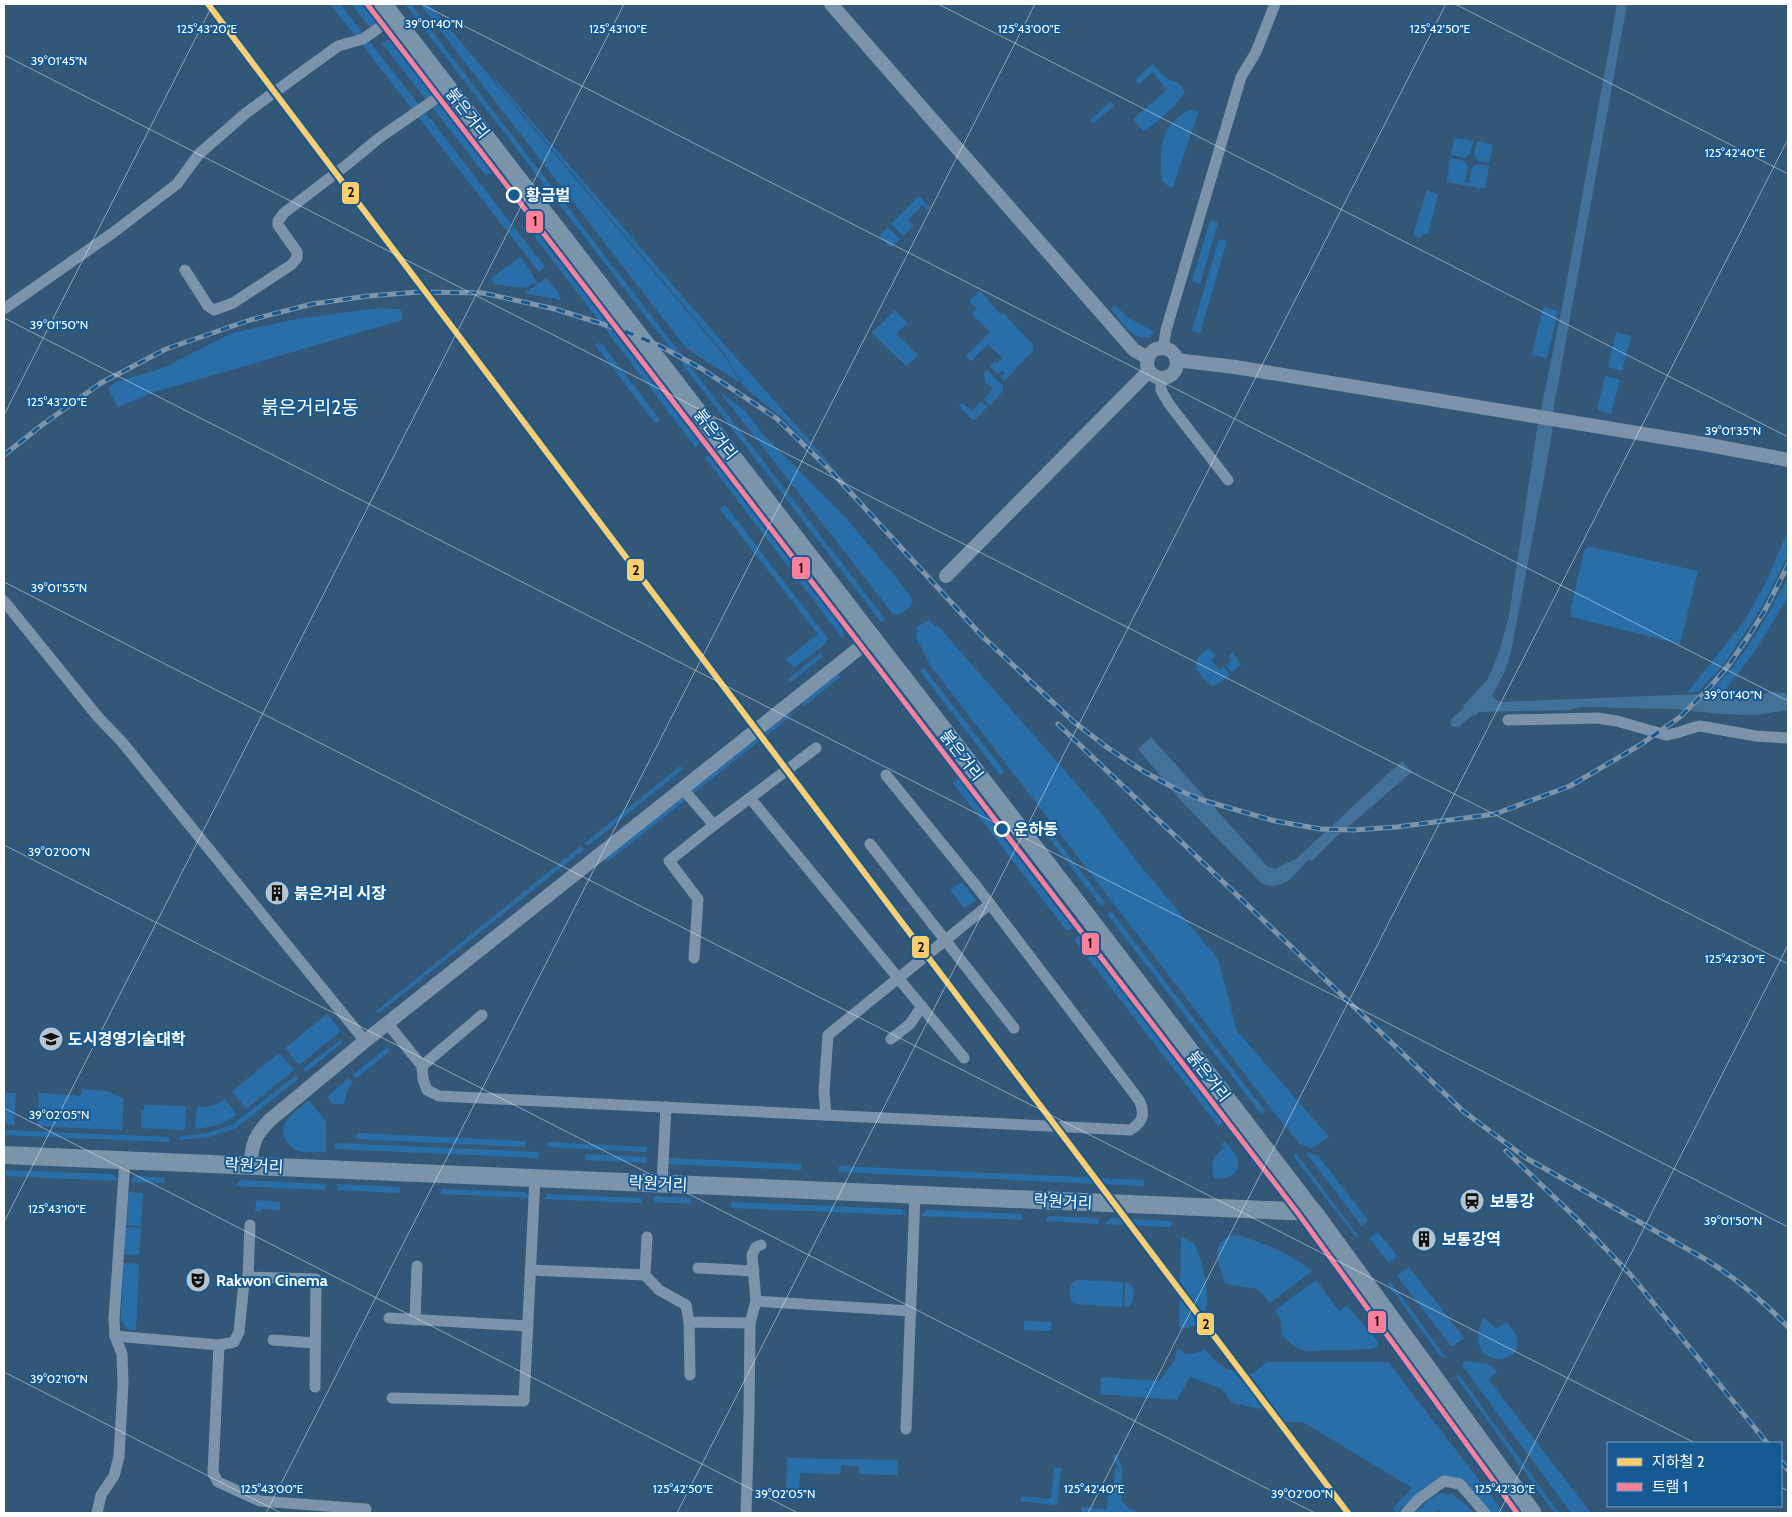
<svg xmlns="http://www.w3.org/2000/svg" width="1792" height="1517" font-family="Cabin,'Noto Sans KR',sans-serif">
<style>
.green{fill:#286fa9}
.water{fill:#427199}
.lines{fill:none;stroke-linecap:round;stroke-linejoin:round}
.canal{stroke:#427199;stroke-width:11}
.minor{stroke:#7c94aa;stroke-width:11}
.tertiary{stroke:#7c94aa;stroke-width:14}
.primary{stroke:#7a94a9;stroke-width:18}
.trunk{stroke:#7c94a9;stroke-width:19}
.rail-casing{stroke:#7d94a9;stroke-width:5}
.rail{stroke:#165a94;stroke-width:3;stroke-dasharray:9;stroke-linecap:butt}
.tram-1-casing{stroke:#165a94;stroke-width:9}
.tram-1{stroke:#ff8098;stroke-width:5}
.metro-1-casing{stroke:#165a94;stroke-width:10}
.metro-1{stroke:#fece6d;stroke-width:6}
.ticks{fill:none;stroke:#fff;stroke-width:1;stroke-opacity:0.45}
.stop-dot{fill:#165a94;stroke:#fff;stroke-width:2.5}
.labels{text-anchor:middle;stroke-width:4;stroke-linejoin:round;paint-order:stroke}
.street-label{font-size:16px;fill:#fff;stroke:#165a94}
.stop-label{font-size:16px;font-weight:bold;fill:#fff;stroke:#165a94;text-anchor:start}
.poi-label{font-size:16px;font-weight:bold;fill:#fff;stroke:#165a94;text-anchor:start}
.quarter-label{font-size:19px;fill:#fff;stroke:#165a94}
.ticks-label{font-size:12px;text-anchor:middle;fill:#fff;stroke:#165a94;stroke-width:4;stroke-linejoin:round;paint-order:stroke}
.line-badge{stroke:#165a94;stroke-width:2}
.pale-badge-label{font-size:14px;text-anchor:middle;font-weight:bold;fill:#111}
</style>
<rect width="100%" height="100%" fill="#335877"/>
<g class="green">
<path d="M330,4H340L362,32L356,37Z"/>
<path d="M351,4H364L377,21L370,27Z"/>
<path d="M405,4H411L885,619L881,622Z"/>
<path d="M420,4H429L726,358L740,383L686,348Z"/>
<path d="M388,40L394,43L430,89L431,96L426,100L382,43Z"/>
<path d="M369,41L419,105L413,110L363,46Z"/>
<path d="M1153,64L1168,80C1177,80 1181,85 1185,93C1173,108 1159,122 1143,131L1133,119L1167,90L1153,72L1139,84L1135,80Z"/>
<path d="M496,80L723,343L840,475L780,416L751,393L742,384L727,357L495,81Z"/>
<path d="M1110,102L1114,106L1093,124L1090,120Z"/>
<path d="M438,105L445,108L493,170L486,176L433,108Z"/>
<path d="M1189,110L1199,111L1172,189L1162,181C1159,151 1159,126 1189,110Z"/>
<path d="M426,113L512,225L506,230L419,118Z"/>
<path d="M1456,138L1473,141L1470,154L1465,158L1451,155L1454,139Z"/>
<path d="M1477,141L1493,145L1489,163L1478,161L1474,155Z"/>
<path d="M1450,158L1464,161L1468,167L1465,182L1469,183L1472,168L1477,164L1489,166L1485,189L1447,182Z"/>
<path d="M1427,190L1438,195L1428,234H1423L1421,238L1413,235Z"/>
<path d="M919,196L931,208L928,210L922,205L908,220L913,226L903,236L891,224Z"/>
<path d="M532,219L699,437V443L696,448L525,224Z"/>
<path d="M1210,220L1218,222L1200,284L1192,281Z"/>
<path d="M514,227L545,267L539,272L508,232Z"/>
<path d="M888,227L900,239L893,246L890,247L879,236Z"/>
<path d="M1219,239L1227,241L1200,333L1192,331Z"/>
<path d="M521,257L537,282L525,288L494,284L491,278Z"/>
<path d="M546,278L558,292L561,300L525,293Z"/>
<path d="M980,291L988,299L987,300L1000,314L1002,312L1032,343L1033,350L1005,381L1001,377L1005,373L1003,370L998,374L990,366L995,361L997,363L1002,358L988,344L971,361L966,356L990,332L972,314L977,309L969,301Z"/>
<path d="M1115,305L1127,317L1153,331L1150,337C1132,342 1121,320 1111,309Z"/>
<path d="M1543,307L1558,311L1547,358L1532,355Z"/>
<path d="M379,308L399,309L402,312V320L155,392L118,407L108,389L116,382L163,368L232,333L297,319Z"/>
<path d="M895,310L907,323L896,334L918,355L906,366L872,333Z"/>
<path d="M1616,332L1631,336L1622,371L1608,367Z"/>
<path d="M598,343L602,344L660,420L655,423L595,345Z"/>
<path d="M987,370L1003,385V391L990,405L984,399L993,389L985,381L984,373Z"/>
<path d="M1605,376L1620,380L1611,414L1597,410Z"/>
<path d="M719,391L745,411L763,434L844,516L894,575L913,600L910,607L898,615L893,614Z"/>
<path d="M981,401L987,407L974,421L959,406L963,403L972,411Z"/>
<path d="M704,456H710L716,459L842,626L844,635L843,639Z"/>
<path d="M725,505L828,639L824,645L794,668L786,659L818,634L720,509Z"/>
<path d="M1788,531V556L1760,610L1724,664L1699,691L1687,693L1745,620L1767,580Z"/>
<path d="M1591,547L1698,571L1680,644L1572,617L1570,612L1584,551L1587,548Z"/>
<path d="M1788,577V598L1755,651L1724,691L1737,692V696L1707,697C1714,686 1725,677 1733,667C1754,639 1772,609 1788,577Z"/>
<path d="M929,620L935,627L937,625L1093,803L1134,858L1218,959L1237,1031L1329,1137L1312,1148L1300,1144L1277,1116L930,665L916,637L917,627Z"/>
<path d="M1209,648L1216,656L1211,660L1219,670L1224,667L1230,675L1214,686C1206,682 1193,670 1197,660C1200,655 1205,652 1209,648Z"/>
<path d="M1233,652L1241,665L1232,673L1226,666L1232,661L1228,656Z"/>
<path d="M821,653L823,656L791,682L788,679Z"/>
<path d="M924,668L1004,771L1000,775L920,671Z"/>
<path d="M838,674L840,677L804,706L802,703Z"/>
<path d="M790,713L792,715L694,793L692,790Z"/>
<path d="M680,766L683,769L588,846L585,843Z"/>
<path d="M960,778L1074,926L1067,931L953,783Z"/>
<path d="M684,796L687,799L607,862L605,859Z"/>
<path d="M1047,827L1105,903L1101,906L1043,830Z"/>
<path d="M581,846L584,849L378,1014L376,1011Z"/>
<path d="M962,882L976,900L965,908L950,890Z"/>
<path d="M1111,911L1265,1111L1261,1114L1107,914Z"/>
<path d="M1081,934L1225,1121L1218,1126L1074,940Z"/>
<path d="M327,1014L341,1031L299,1065L285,1048Z"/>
<path d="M340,1040L342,1043L306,1072L303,1069Z"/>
<path d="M387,1047L390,1051L357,1078L353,1075Z"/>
<path d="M279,1053L294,1070L246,1109L232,1091Z"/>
<path d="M295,1076L298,1079L236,1128L209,1137L180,1140V1136L208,1133L233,1124Z"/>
<path d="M349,1078L353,1082L347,1090L344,1104H333L327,1097Z"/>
<path d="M82,1089L108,1091L124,1099L122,1130L37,1126L39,1093L81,1096Z"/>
<path d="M4,1092L16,1093L14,1125L4,1124Z"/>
<path d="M225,1099L237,1114C224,1125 212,1127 195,1129L197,1107C209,1107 216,1106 225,1099Z"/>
<path d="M309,1100L326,1122V1152C317,1151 306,1153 298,1151C293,1149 288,1144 286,1140C276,1122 298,1110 309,1100Z"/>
<path d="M144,1105L186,1106L185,1130L141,1128V1110H144Z"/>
<path d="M4,1130L169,1137V1142L4,1135Z"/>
<path d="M357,1133L525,1141V1147L356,1139Z"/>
<path d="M1225,1141C1230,1147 1237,1155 1238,1162C1239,1176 1225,1180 1214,1178C1210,1161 1212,1159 1224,1147L1222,1144Z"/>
<path d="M548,1142L647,1147L646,1152L547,1147Z"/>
<path d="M335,1143L539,1152L538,1158L335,1149Z"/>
<path d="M1308,1152L1318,1156L1367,1219L1366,1223L1362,1226L1306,1153Z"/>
<path d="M1296,1153L1358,1236L1356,1237L1294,1157Z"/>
<path d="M585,1154L646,1157V1163L585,1160Z"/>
<path d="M667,1158L801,1164V1170L667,1164Z"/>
<path d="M839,1166L1144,1180L1143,1186L839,1172Z"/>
<path d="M4,1170L112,1174L117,1178L118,1181L4,1176Z"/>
<path d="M137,1176L164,1178L165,1183L131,1182L133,1177Z"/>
<path d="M241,1180L325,1184V1190L235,1186Z"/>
<path d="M337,1184L400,1187V1193L337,1190Z"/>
<path d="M441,1189L524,1192L532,1198L441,1194Z"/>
<path d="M127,1192L143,1193L141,1226L125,1225Z"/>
<path d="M548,1194L641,1198V1203L544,1199Z"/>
<path d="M654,1196L691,1198V1204L654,1202Z"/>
<path d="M258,1200L280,1202V1210L262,1209L261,1211H255L256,1202Z"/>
<path d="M732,1202L901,1209L905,1212L906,1215L731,1208Z"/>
<path d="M927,1210L1022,1214V1220L920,1216Z"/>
<path d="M1050,1216L1095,1218L1098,1219L1099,1224L1046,1221L1047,1217Z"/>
<path d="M1111,1218L1172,1221L1171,1227L1105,1224Z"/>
<path d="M125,1227L141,1228L139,1255L124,1254Z"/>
<path d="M1378,1232L1397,1256L1389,1263L1370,1238Z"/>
<path d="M1236,1235C1263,1242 1290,1254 1312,1271L1270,1303L1258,1289L1225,1284C1219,1263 1207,1241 1236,1235Z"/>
<path d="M1181,1236L1195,1244C1202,1264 1219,1313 1194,1326C1190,1328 1183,1328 1179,1329Z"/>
<path d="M123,1263L139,1264L136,1330H129L122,1322L121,1316Z"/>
<path d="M1409,1267L1464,1338L1452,1347L1397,1276Z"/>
<path d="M1078,1280L1123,1282L1122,1307L1076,1304L1072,1302C1069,1296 1069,1287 1074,1281Z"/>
<path d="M1316,1280L1339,1311L1347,1306L1379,1343L1377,1347L1372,1349L1305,1351L1294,1346L1282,1335L1281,1320L1275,1310Z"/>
<path d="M1125,1282L1131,1284L1134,1290L1132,1303L1130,1306L1124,1307Z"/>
<path d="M1391,1282L1446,1358L1440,1356L1388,1284Z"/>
<path d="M1484,1317L1496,1329L1506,1322C1510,1327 1515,1332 1517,1338C1524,1369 1459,1368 1484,1317Z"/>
<path d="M1024,1321L1052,1322L1051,1331L1024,1330Z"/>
<path d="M1177,1348L1186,1355L1206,1350C1219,1368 1230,1372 1252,1374L1267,1362H1388L1502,1510V1513H1490L1447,1477L1428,1485L1396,1513L1393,1508L1412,1488L1303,1422H1284L1272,1411L1232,1403L1222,1389L1190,1377L1177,1400L1100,1394L1101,1377L1159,1381L1175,1360Z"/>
<path d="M1465,1361L1488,1364L1496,1370L1497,1372L1488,1379L1591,1513H1571L1462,1365Z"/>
<path d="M1457,1372L1559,1513H1554L1457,1378Z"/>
<path d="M1117,1454L1122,1469L1121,1500L1129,1509L1135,1511L1134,1513H1081L1082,1507L1107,1509L1109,1484H1114L1115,1469L1118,1468L1113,1456Z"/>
<path d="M787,1458L896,1460L898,1463L897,1475L859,1474V1466L841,1465L840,1474L800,1473L799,1492H790V1488H786Z"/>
<path d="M1054,1467L1061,1468L1057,1505L1020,1501L1021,1496L1051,1499Z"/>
<path d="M1441,1493L1454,1495L1475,1513H1443L1438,1509L1435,1513H1415L1430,1499Z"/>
</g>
<g class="water">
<path d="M1617,4H1627L1554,406L1552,435L1511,652L1504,673L1492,696L1496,700L1501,702L1699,694L1707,697L1765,694C1772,690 1781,693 1788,694V710L1756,715L1721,714L1673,709L1582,707L1569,710L1479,712L1474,716L1463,706L1488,679L1500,649L1509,616L1537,429L1564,297Z"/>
<path d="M1151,737L1267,866L1275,869L1297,858L1402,761L1412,772L1335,838L1312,861L1309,859C1295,874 1284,892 1262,884L1182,802L1138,749Z"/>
</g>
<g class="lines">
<path class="canal" d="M1456,722L1480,702"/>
<g class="minor">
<path d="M185,270L208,306L214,310L233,303L291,265L297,258V252L278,225V221L284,213L349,163L379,138L450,89"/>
<path d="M4,309L114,232L177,184L199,154L246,113L338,46L363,39L394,17"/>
<path d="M1163,349L1166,330L1241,77L1256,52L1275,4"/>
<path d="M1161,378V390L1169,404L1228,480"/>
<path d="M4,601L98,717L122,742L365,1041"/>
<path d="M1508,720L1597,718L1617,721L1666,735C1678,734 1688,728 1700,726L1756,736L1788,738"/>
<path d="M682,788L714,825L816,748"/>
<path d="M750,798L964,1058"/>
<path d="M870,844L1014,1028"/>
<path d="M694,958L698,899L669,861L714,825"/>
<path d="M388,1024L422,1066L423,1079L427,1090L439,1096L1130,1130C1144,1122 1145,1113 1139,1100L977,887L886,775"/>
<path d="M891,1039L910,1024L922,1006"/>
<path d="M422,1066L482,1015"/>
<path d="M826,1115L824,1092L828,1035L990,904"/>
<path d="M662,1183L666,1107"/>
<path d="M647,1237L645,1275L659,1290L686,1305L689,1322L690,1375"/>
<path d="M698,1268L754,1271"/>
<path d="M530,1270L645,1275"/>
<path d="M248,1277L316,1279L315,1387"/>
<path d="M756,1301L911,1311"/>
<path d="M389,1318L528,1326"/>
<path d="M415,1320L417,1266"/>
<path d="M689,1322L750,1323"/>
<path d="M115,1336L219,1345L213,1473L218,1482L260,1501L366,1509"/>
<path d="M273,1340L315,1343"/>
<path d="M219,1345L234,1342L239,1332L244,1282L248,1277L250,1225"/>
<path d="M392,1398L524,1401L535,1178"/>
<path d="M906,1429L915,1195"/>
<path d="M97,1513L101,1495L114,1476L119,1457L123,1384L122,1354L115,1336L114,1319L125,1160"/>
<path d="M746,1513L749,1415L750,1323L756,1301L752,1255L756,1247L761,1245"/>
<path d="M1406,1513L1419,1499L1444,1481L1460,1484L1485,1513"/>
</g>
<g class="tertiary">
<path d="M831,4L1134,350L1148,358"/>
<circle cx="1162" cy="363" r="15"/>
<path d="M1176,360L1235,367L1704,444L1788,460"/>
<path d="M946,576L1149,371"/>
<path d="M250,1165C253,1142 254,1136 270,1120L365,1041L872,638"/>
</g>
<g class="primary">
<path d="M383,4L1091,921L1313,1212"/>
<path d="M4,1155L1313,1212"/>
</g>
<path class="trunk" d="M1313,1212L1532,1513"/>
<defs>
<g id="rail">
<path d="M4,455L42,425L101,383L166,349L250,320L312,304L368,296L419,292L483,293L555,309L622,330L660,346L702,369L776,418L829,469L982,636L1074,722L1108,748L1143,771L1176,789L1202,800L1275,821L1320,829L1354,830L1397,827L1495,814L1570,786L1640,745L1680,717L1710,687L1728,666L1748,637L1764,612L1788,565"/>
<path d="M1058,724L1463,1111L1526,1158L1705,1259C1736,1278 1763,1301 1788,1327"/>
<path d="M1506,1151L1577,1219L1630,1274L1767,1443"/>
<path d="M1781,1461L1788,1470"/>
</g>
</defs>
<use href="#rail" class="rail-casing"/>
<use href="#rail" class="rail"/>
<defs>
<path id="tram-1" d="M367,4L1297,1212L1517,1513"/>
</defs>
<use href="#tram-1" class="tram-1-casing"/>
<use href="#tram-1" class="tram-1"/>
<defs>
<path id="metro-1" d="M208,4L1348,1513"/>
</defs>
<use href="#metro-1" class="metro-1-casing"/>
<use href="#metro-1" class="metro-1"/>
</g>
<path class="ticks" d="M421,4L1788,701M938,4L1788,437M1455,4L1788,174M4,55L1788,964M4,318L1788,1227M4,415L213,4M4,582L1695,1443M4,845L1315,1513M4,1108L798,1513M4,1222L624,4M4,1372L281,1513M1781,1487L1788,1491M266,1513L1035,4M677,1513L1446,4M1088,1513L1788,139M1499,1513L1788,945"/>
<defs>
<symbol id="building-disc" viewBox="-11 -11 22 22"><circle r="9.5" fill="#b8c5cf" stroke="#165a94"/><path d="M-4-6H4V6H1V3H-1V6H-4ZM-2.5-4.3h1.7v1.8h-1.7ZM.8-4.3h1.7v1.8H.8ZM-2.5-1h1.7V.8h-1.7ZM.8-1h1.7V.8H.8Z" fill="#111"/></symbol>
<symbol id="school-disc" viewBox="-11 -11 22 22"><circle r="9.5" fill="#b8c5cf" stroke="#165a94"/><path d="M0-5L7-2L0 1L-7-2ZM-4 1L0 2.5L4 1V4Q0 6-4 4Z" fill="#111"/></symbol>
<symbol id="station-disc" viewBox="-11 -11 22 22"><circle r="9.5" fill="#b8c5cf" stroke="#165a94"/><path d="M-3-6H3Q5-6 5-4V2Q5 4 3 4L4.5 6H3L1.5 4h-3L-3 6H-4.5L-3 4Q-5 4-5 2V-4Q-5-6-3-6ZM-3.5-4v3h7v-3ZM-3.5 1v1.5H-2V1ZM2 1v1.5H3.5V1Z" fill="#111"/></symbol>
<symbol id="theatre-disc" viewBox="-11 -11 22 22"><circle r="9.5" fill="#b8c5cf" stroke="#165a94"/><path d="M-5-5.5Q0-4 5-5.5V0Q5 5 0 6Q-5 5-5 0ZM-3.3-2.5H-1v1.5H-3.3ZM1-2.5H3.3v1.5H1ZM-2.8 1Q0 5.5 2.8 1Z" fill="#111"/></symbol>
</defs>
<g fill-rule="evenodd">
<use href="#building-disc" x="263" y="879" width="28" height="28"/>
<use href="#school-disc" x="37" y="1025" width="28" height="28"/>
<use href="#station-disc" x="1458" y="1187" width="28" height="28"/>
<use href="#building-disc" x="1410" y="1225" width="28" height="28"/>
<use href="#theatre-disc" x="184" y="1266" width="28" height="28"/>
</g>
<g class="stop-dot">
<circle cx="514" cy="195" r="7"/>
<circle cx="1002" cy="829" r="7"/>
</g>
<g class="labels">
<g class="street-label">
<text transform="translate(468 113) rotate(52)" y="6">붉은거리</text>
<text transform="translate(716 434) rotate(52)" y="6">붉은거리</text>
<text transform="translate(962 755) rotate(52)" y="6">붉은거리</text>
<text transform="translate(1209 1076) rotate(52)" y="6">붉은거리</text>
<text transform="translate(254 1165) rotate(3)" y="6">락원거리</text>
<text transform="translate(658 1183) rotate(3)" y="6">락원거리</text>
<text transform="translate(1063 1201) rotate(3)" y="6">락원거리</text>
</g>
<g class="stop-label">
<text x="526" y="201">황금벌</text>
<text x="1014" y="835">운하동</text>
</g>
<g class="poi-label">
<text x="294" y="899">붉은거리 시장</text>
<text x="68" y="1045">도시경영기술대학</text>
<text x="1490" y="1207">보통강</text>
<text x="1442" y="1245">보통강역</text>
<text x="216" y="1286">Rakwon Cinema</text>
</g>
<g class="quarter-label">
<text x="310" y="414">붉은거리2동</text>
</g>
</g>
<g class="ticks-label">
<text x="434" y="28">39°01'40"N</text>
<text x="207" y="33">125°43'20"E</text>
<text x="618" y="33">125°43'10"E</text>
<text x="1029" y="33">125°43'00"E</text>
<text x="1440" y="33">125°42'50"E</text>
<text x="59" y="65">39°01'45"N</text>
<text x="1735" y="157">125°42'40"E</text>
<text x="59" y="329">39°01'50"N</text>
<text x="57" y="406">125°43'20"E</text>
<text x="1733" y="435">39°01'35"N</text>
<text x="59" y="592">39°01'55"N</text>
<text x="1733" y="699">39°01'40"N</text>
<text x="59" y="856">39°02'00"N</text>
<text x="1735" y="963">125°42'30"E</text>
<text x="59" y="1119">39°02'05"N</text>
<text x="57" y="1213">125°43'10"E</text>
<text x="1733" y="1225">39°01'50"N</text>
<text x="59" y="1383">39°02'10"N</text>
<text x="272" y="1493">125°43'00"E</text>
<text x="683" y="1493">125°42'50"E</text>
<text x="1094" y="1493">125°42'40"E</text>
<text x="1505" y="1493">125°42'30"E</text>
<text x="785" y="1498">39°02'05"N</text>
<text x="1302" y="1498">39°02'00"N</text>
</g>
<g class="line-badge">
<rect x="341" y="181" width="19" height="24" rx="5" fill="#fece6d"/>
<rect x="525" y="210" width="19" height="24" rx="5" fill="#ff8098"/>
<rect x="791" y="556" width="20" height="24" rx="5" fill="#ff8098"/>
<rect x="626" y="558" width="19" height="24" rx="5" fill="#fece6d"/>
<rect x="1081" y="932" width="19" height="24" rx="5" fill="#ff8098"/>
<rect x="911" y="935" width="19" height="24" rx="5" fill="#fece6d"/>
<rect x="1367" y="1310" width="20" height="24" rx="5" fill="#ff8098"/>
<rect x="1196" y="1312" width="19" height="24" rx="5" fill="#fece6d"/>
</g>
<g class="pale-badge-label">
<text x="351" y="197">2</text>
<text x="535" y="226">1</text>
<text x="801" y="573">1</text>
<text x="636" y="575">2</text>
<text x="1090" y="948">1</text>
<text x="921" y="952">2</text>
<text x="1377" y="1326">1</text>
<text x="1206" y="1329">2</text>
</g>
<rect width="1792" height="1517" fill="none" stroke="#ffffff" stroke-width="10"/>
<rect x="1607" y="1442" width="175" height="65" fill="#165a94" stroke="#739cbf"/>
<rect x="1617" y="1458" width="25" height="8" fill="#fece6d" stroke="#739cbf"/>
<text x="1652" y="1467" font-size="15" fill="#ffffff">지하철 2</text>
<rect x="1617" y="1483" width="25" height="8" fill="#ff8098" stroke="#739cbf"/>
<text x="1652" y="1492" font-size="15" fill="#ffffff">트램 1</text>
</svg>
